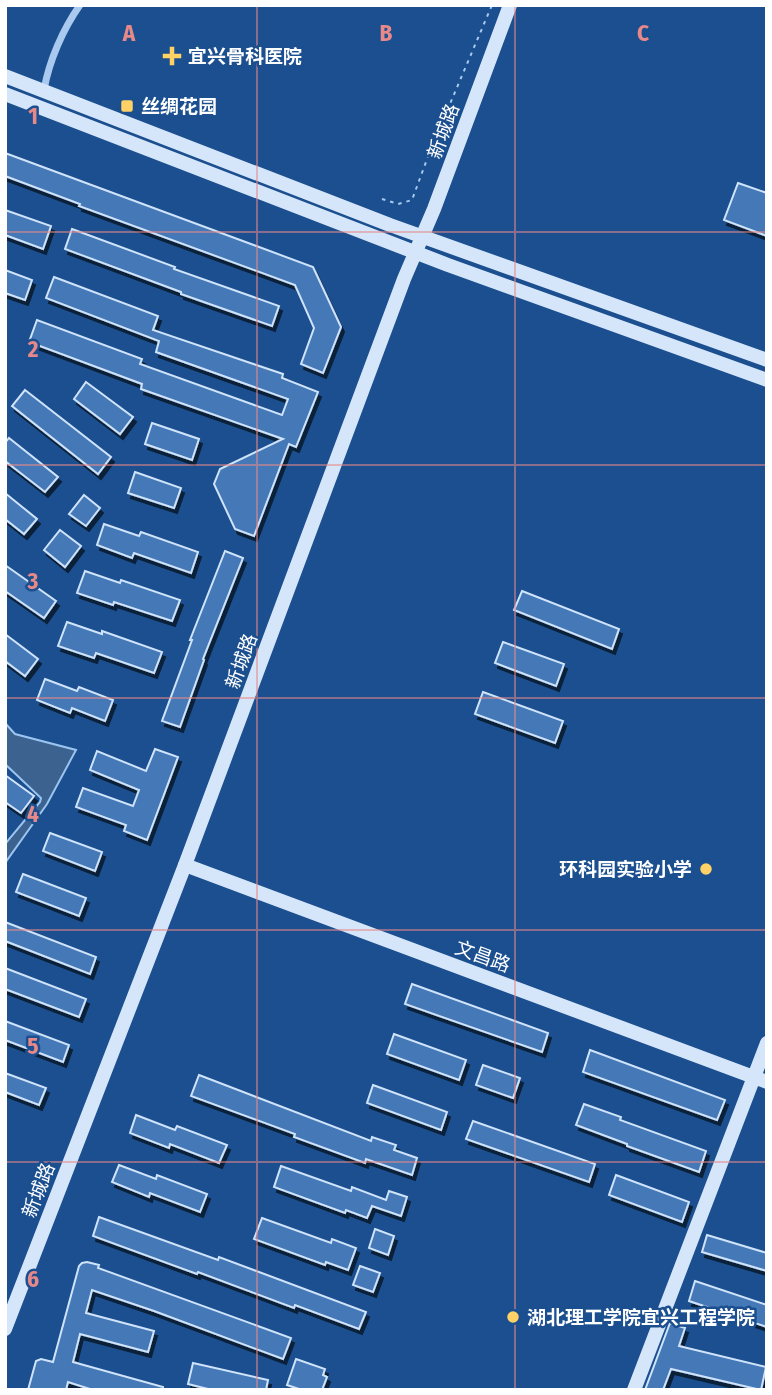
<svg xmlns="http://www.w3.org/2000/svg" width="772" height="1395" font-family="'Fira Sans Condensed','Noto Sans SC',sans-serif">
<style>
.water{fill:#3c6290;stroke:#9cc4f0;stroke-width:2}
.building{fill:#4478b7;stroke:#cfe3fa;stroke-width:2;filter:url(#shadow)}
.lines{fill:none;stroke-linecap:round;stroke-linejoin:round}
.path{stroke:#a9c9ee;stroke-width:2;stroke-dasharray:3.5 5;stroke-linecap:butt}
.street{stroke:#a9c9ee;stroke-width:7}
.secondary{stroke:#d6e6fa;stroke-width:14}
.grid{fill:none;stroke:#e88989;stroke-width:2;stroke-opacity:0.55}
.poi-dot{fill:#ffd166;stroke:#1b4f8f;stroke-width:2.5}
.labels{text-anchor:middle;stroke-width:5;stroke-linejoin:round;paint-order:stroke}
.poi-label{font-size:19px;font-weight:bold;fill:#fff;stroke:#1b4f8f;text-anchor:start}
.street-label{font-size:19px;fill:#fff;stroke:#1b4f8f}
.grid-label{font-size:23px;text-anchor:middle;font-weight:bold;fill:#e88989;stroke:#1b4f8f;stroke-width:5;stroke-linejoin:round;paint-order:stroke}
</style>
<defs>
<filter id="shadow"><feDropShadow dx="3" dy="5" stdDeviation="0" flood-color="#0009"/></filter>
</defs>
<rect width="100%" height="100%" fill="#1b4f8f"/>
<path class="water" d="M5,723L15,734L76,750L47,804L5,863V844L40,802L41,798L5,764Z"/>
<g class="building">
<path d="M5,153L313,267L341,327L323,373L301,364L314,328L295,285L79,206L80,204L5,176Z"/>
<path d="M738,183L767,193V236L724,220Z"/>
<path d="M5,210L51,226L43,249L5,235Z"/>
<path d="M72,229L175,267L174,269L279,306L272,326L181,294V292L65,249Z"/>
<path d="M5,270L32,280L25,300L5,293Z"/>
<path d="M54,277L158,316L153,330L283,374L282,378L318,392L296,447L289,444L254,536L235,529L214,484L220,469L283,439L141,389L142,384L29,342L37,320L142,359L140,364L282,415L288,399L156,352L159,341L46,298Z"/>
<path d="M86,382L133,417L120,434L74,399Z"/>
<path d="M25,390L111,457L98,474L12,406Z"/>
<path d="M152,423L199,439L192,460L145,444Z"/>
<path d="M9,438L58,477L45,492L5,461V443Z"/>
<path d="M135,472L181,488L174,508L128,493Z"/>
<path d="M5,493L37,519L24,534L5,519Z"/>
<path d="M84,495L100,508L86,526L69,514Z"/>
<path d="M104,524L139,536L141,532L198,552L191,573L134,553L132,558L97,545Z"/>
<path d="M60,530L81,546L65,567L44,550Z"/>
<path d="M225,551L243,558L203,659L204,660L180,727L162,721L192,640H190Z"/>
<path d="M5,565L56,601L44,618L5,591Z"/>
<path d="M85,571L120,583L121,580L180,600L172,621L114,602L113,605L77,593Z"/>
<path d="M522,591L619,629L612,649L514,610Z"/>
<path d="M67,622L102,634V631L162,652L154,673L96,653L94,658L58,646Z"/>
<path d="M5,634L38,659L25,676L5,661Z"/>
<path d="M503,642L564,664L556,686L495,663Z"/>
<path d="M45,679L77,691L79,687L113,700L105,721L72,708L70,713L37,700Z"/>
<path d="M483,692L563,721L555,743L475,714Z"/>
<path d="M155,749L178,757L147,840L124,831L126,825L76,807L83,788L133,806L139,790L90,770L97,751L146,771Z"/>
<path d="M5,775L34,796L21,813L5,802Z"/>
<path d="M50,833L102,852L95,871L43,851Z"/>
<path d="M23,874L86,898L79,916L16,892Z"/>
<path d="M5,922L96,957L90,974L5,941Z"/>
<path d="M5,968L86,999L79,1017L5,989Z"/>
<path d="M412,984L548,1033L542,1052L405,1004Z"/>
<path d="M5,1021L69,1045L63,1062L5,1040Z"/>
<path d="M394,1034L466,1060L459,1080L387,1054Z"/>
<path d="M590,1050L725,1100L717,1120L583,1072Z"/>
<path d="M483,1065L520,1078L513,1098L476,1085Z"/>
<path d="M5,1073L46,1088L39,1105L5,1092Z"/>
<path d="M199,1075L371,1141L372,1137L396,1145L394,1150L417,1158L412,1175L366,1159L365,1163L294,1137L295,1134L191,1096Z"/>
<path d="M373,1085L447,1112L441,1130L367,1103Z"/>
<path d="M584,1104L621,1117L620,1120L706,1151L699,1172L627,1146V1144L576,1125Z"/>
<path d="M136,1115L175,1130L177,1126L227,1145L219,1163L170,1144L169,1148L130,1133Z"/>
<path d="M473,1121L595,1164L589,1182L466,1139Z"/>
<path d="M119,1165L156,1179L157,1175L207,1194L200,1212L150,1193L149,1197L112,1182Z"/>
<path d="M281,1166L351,1191L352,1187L386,1200L389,1191L407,1197L401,1216L372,1206L367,1218L346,1210L345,1213L274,1187Z"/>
<path d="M616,1175L689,1202L682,1222L609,1195Z"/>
<path d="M99,1217L218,1260L219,1257L366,1312L359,1329L295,1305L294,1308L198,1272L197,1274L93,1236Z"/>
<path d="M262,1218L331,1243L332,1239L356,1248L348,1270L326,1262L325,1265L254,1239Z"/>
<path d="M375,1229L394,1236L388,1255L369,1248Z"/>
<path d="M707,1235L767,1253V1271L702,1252Z"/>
<path d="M87,1262L99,1265L98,1268L291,1338L283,1359L154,1311L92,1290L86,1313L154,1331L148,1352L80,1334L73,1362L163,1387V1390H93L68,1382L66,1390H28L36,1361L41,1359L53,1362L79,1266L82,1263Z"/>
<path d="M360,1266L380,1273L373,1292L353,1285Z"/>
<path d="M695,1281L767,1305V1327L689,1301Z"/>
<path d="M670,1323L685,1328L679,1346L766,1367L761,1390L671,1369L663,1390H645Z"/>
<path d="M296,1359L325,1369L323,1375L327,1377L322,1390H302L287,1385Z"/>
<path d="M193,1363L268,1380L266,1390H212L188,1384Z"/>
</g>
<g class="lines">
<path class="path" d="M382,199L398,204L412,200L430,151L492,5"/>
<path class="street" d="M44,90C49,61 63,29 80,5"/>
<g class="secondary">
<path d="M5,76L390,225L767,360"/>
<path d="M5,94L448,265L767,380"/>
<path d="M185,865L767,1082"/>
<path d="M5,1329L185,865L404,279L434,209L510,5"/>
<path d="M634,1390L767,1043"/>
</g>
</g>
<path class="grid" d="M257,5V1390M515,5V1390M5,232H767M5,465H767M5,698H767M5,930H767M5,1162H767"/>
<g class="poi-dot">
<path d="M168.5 45.5h7v7h7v7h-7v7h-7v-7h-7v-7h7z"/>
<rect x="120" y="99" width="14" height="14" rx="3.5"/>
<circle cx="706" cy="869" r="7"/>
<circle cx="513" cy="1317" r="7"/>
</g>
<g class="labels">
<g class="poi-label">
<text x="188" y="63">宜兴骨科医院</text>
<text x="141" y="113">丝绸花园</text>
<text x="692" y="876" text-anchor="end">环科园实验小学</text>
<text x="527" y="1324">湖北理工学院宜兴工程学院</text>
</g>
<g class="street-label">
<text transform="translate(443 131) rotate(-70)" y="7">新城路</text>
<text transform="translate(241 661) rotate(-70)" y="7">新城路</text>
<text transform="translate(483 956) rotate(20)" y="7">文昌路</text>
<text transform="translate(38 1190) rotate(-69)" y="7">新城路</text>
</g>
</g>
<g class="grid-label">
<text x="129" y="41">A</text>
<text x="386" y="41">B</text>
<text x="643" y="41">C</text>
<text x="33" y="124">1</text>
<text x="33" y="357">2</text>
<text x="33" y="589">3</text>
<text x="33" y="822">4</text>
<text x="33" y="1054">5</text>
<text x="33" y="1287">6</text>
</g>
<rect width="772" height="1395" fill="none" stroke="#ffffff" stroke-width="14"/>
</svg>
